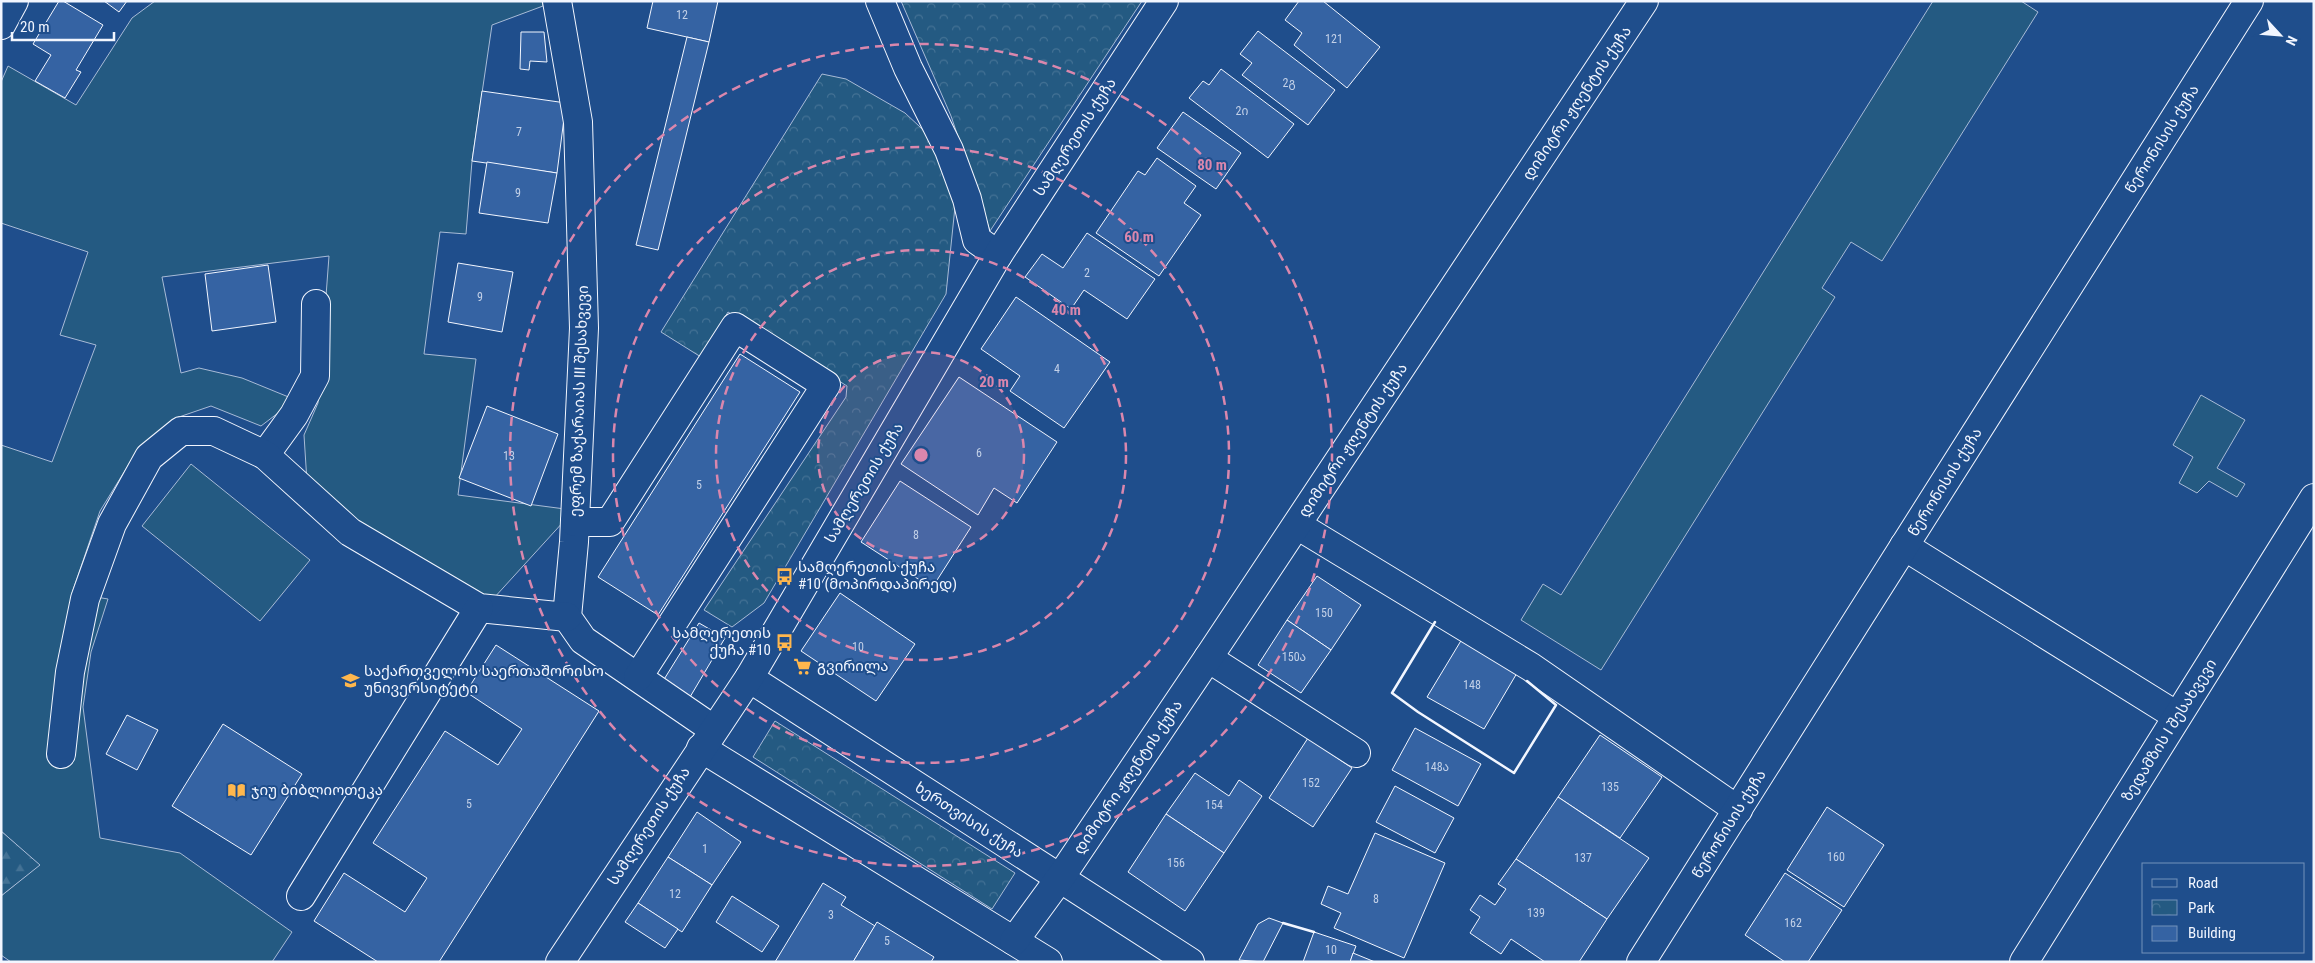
<svg xmlns="http://www.w3.org/2000/svg" width="2315" height="963" font-family="'Roboto Condensed','Noto Sans Georgian',sans-serif">
<style>
.green{fill:#245a82;stroke:#a8bbd7}
.forest{fill:url(#forest-firs);stroke:#a8bbd7}
.park{fill:url(#park-crowns);stroke:#a8bbd7}
.building{fill:#3563a3;stroke:#f2f6ff}
.lines{fill:none;stroke-linecap:round;stroke-linejoin:round}
.minor-casing{stroke:#f2f6ff;stroke-width:30}
.minor{stroke:#1f4e8c;stroke-width:28}
.wall{stroke:#f2f6ff;stroke-width:2.5}
.ring{fill:none;stroke:#da87ad;stroke-width:2.5;stroke-dasharray:9 6}
.labels{text-anchor:middle;stroke-width:4;stroke-linejoin:round;paint-order:stroke}
.number-label{font-size:12px;fill:#c3d1e8}
.street-label{font-size:15px;fill:#f2f6ff;stroke:#1f4e8c}
.poi-label{font-size:15px;fill:#f2f6ff;stroke:#1f4e8c;text-anchor:start}
.centre{fill:#da87ad;stroke:#1f4e8c;stroke-width:2.5}
.ring-label{font-size:15px;text-anchor:middle;font-weight:bold;fill:#da87ad;stroke:#1f4e8c;stroke-width:4;stroke-linejoin:round;paint-order:stroke}
</style>
<defs>
<pattern id="forest-firs" width="22" height="20" patternUnits="userSpaceOnUse" patternTransform="scale(1.25)"><rect width="22" height="20" fill="#245a82"/><path d="M5 1l3.5 6h-7zM16 11l3.5 6h-7z" fill="#447295"/></pattern>
<pattern id="park-crowns" width="20" height="18" patternUnits="userSpaceOnUse" patternTransform="scale(1.25)"><rect width="20" height="18" fill="#245a82"/><path d="M2 6a3 3 0 1 1 6 0M12 15a3 3 0 1 1 6 0" fill="none" stroke="#447295"/></pattern>
</defs>
<rect width="100%" height="100%" fill="#1f4e8c"/>
<g class="green">
<path d="M155,1H542L543,6L492,25L472,161L466,234L440,232L424,354L476,359L458,495L565,509V520L493,599L454,594L307,482L304,435L318,403L329,256L162,277L181,373L199,368L242,378L291,398L278,413L261,426L211,406L176,418L134,456L100,511L72,593L108,599L91,652L83,707L100,838L180,853L292,932L272,962H11L1,955V896L39,865L1,831V445L52,462L96,345L60,335L88,252L1,223V82L8,66L76,105L132,18Z"/>
<path d="M1933,1H2021L2038,12L1882,261L1851,242L1822,288L1835,297L1601,670L1521,620L1543,584L1561,595Z"/>
<path d="M2201,395L2245,420L2217,468L2245,484L2237,497L2209,481L2197,493L2179,483L2193,457L2173,445Z"/>
<path d="M191,464L310,560L260,621L142,526Z"/>
</g>
<path class="forest" d="M1,831L40,865L1,896Z"/>
<g class="park">
<path d="M901,1H1142L990,231L951,116Z"/>
<path d="M822,74L846,79L905,113L934,140L956,197L946,294L764,603L732,627L704,610L846,397L847,386L728,312L701,357L661,332Z"/>
<path d="M775,721L1015,873L992,909L753,757Z"/>
</g>
<g class="building">
<path d="M59,1H63L103,25L76,70L81,72L65,98L35,81L51,55L33,44Z"/>
<path d="M104,1H127L119,12Z"/>
<path d="M653,1H718L709,42L647,28Z"/>
<path d="M1299,1H1323L1380,47L1347,88L1294,45L1302,33L1285,20Z"/>
<path d="M1258,31L1335,90L1308,125L1242,75L1252,63L1240,54Z"/>
<path d="M521,32H544L547,62L530,61L529,70L520,69Z"/>
<path d="M687,37L709,42L658,250L636,245Z"/>
<path d="M1221,69L1294,124L1268,158L1189,98L1203,81L1209,85Z"/>
<path d="M482,91L566,103L557,173L472,161Z"/>
<path d="M1183,112L1241,153L1216,189L1157,148Z"/>
<path d="M1157,158L1196,186L1184,203L1201,215L1159,276L1096,233L1138,171L1145,175Z"/>
<path d="M487,162L557,173L548,223L479,213Z"/>
<path d="M1087,233L1155,279L1127,319L1084,290L1071,309L1025,277L1042,254L1063,268Z"/>
<path d="M458,263L513,272L502,332L448,322Z"/>
<path d="M268,265L276,322L212,331L205,274Z"/>
<path d="M1016,297L1110,362L1064,428L1010,391L1020,376L981,349Z"/>
<path d="M740,354L800,392L658,615L598,577Z"/>
<path d="M959,377L1057,442L1017,503L994,488L978,515L901,464Z"/>
<path d="M487,406L558,434L531,506L459,478Z"/>
<path d="M900,481L971,527L932,588L861,542Z"/>
<path d="M1317,576L1361,605L1331,650L1287,620Z"/>
<path d="M840,593L915,644L876,701L801,651Z"/>
<path d="M1287,620L1331,650L1301,693L1258,665Z"/>
<path d="M699,623L725,638L690,697L663,681Z"/>
<path d="M1462,639L1517,673L1484,729L1427,697Z"/>
<path d="M496,645L599,711L439,962H378L314,921L344,873L405,912L427,878L373,843L445,731L498,765L522,729L466,692Z"/>
<path d="M127,715L158,730L137,770L106,754Z"/>
<path d="M223,724L302,774L251,855L172,806Z"/>
<path d="M1415,728L1481,764L1458,806L1392,770Z"/>
<path d="M1600,735L1662,777L1620,838L1558,797Z"/>
<path d="M1308,738L1352,768L1313,827L1269,798Z"/>
<path d="M1195,773L1229,796L1239,780L1262,796L1224,853L1166,814Z"/>
<path d="M1395,786L1454,818L1435,853L1376,822Z"/>
<path d="M1558,797L1649,858L1607,919L1516,859Z"/>
<path d="M1827,807L1884,845L1844,907L1787,870Z"/>
<path d="M697,812L741,842L712,885L668,857Z"/>
<path d="M1166,814L1224,853L1185,911L1128,872Z"/>
<path d="M1375,833L1445,863L1404,958L1334,928L1341,913L1321,904L1328,886L1348,894Z"/>
<path d="M668,857L712,885L682,932L638,903Z"/>
<path d="M1516,859L1607,919L1579,962H1545L1511,939L1501,954L1470,933L1480,917L1470,910L1480,895L1495,905L1506,889L1498,884Z"/>
<path d="M1785,873L1842,910L1808,962H1785L1745,935Z"/>
<path d="M823,883L846,897L841,905L875,926L853,962H775Z"/>
<path d="M732,896L779,926L762,952L716,922Z"/>
<path d="M638,903L678,929L665,948L625,922Z"/>
<path d="M1269,918L1283,923L1263,962L1239,960L1258,924Z"/>
<path d="M877,922L934,957L931,962H853Z"/>
<path d="M1314,932L1356,946L1350,962H1303Z"/>
<path d="M1353,953L1375,962H1350Z"/>
</g>
<g class="lines">
<defs>
<g id="minor">
<path d="M557,1L578,122L584,328L574,542L567,617L583,640L713,729"/>
<path d="M880,1L908,68L949,150L967,199L977,240L998,255"/>
<path d="M1,25L14,1"/>
<path d="M265,455L294,415L315,376L316,304"/>
<path d="M575,522H610L735,327L826,385L638,677"/>
<path d="M1297,525L1531,667L1738,810"/>
<path d="M1904,546L2177,716"/>
<path d="M1208,658L1356,753"/>
<path d="M749,678L1190,962"/>
<path d="M701,748L1048,962"/>
<path d="M61,754L70,672L85,599L112,524L149,457L181,431H214L265,455L350,532L479,608L567,617"/>
<path d="M301,896L479,608"/>
<path d="M1014,941L1060,878L1208,658L1644,1"/>
<path d="M560,962L749,678L998,255L1164,1"/>
<path d="M1641,962L2249,1"/>
<path d="M2024,962L2314,498"/>
</g>
</defs>
<use href="#minor" class="minor-casing"/>
<use href="#minor" class="minor"/>
<g class="wall">
<path d="M1435,622L1392,693L1418,712L1514,773L1556,705L1527,681"/>
<path d="M1283,923L1314,932"/>
</g>
</g>
<circle cx="921" cy="455" r="103" fill="#da87ad" fill-opacity=".12"/>
<g class="ring">
<circle cx="921" cy="455" r="103"/>
<circle cx="921" cy="455" r="205"/>
<circle cx="921" cy="455" r="308"/>
<circle cx="921" cy="455" r="411"/>
</g>
<defs>
<symbol id="bus-bare" viewBox="-9 -9 18 18"><path d="M-5-6H5V4H4V6H2V4H-2V6H-4V4H-5ZM-3.5-4V0h7V-4ZM-3.5 1.2v1.5H-2V1.2ZM2 1.2v1.5H3.5V1.2Z" fill="#ffb74d" stroke="#1f4e8c" stroke-width="2.5" paint-order="stroke"/></symbol>
<symbol id="supermarket-bare" viewBox="-9 -9 18 18"><path d="M-6-5.5h2.5l.6 2H6L4.5 2H-2.5L-4.4-4H-6ZM-1.5 3.2a1.3 1.3 0 1 0 .1 0ZM3 3.2a1.3 1.3 0 1 0 .1 0Z" fill="#ffb74d" stroke="#1f4e8c" stroke-width="2.5" paint-order="stroke"/></symbol>
<symbol id="university-bare" viewBox="-9 -9 18 18"><path d="M0-5L7-2L0 1L-7-2ZM-4 1L0 2.5L4 1V4Q0 6-4 4Z" fill="#ffb74d" stroke="#1f4e8c" stroke-width="2.5" paint-order="stroke"/></symbol>
<symbol id="library-bare" viewBox="-9 -9 18 18"><path d="M-6-4Q-3-5.5-.7-3.5V5Q-3 3-6 4ZM6-4Q3-5.5 .7-3.5V5Q3 3 6 4Z" fill="#ffb74d" stroke="#1f4e8c" stroke-width="2.5" paint-order="stroke"/></symbol>
</defs>
<g fill-rule="evenodd">
<use href="#bus-bare" x="772" y="564" width="25" height="25"/>
<use href="#bus-bare" x="772" y="630" width="25" height="25"/>
<use href="#supermarket-bare" x="790" y="654" width="25" height="25"/>
<use href="#university-bare" x="338" y="668" width="25" height="25"/>
<use href="#library-bare" x="224" y="778" width="25" height="25"/>
</g>
<g class="labels">
<g class="number-label">
<text x="682" y="19">12</text>
<text x="1334" y="43">121</text>
<text x="1289" y="87">2გ</text>
<text x="1242" y="115">2ი</text>
<text x="519" y="136">7</text>
<text x="518" y="197">9</text>
<text x="1087" y="277">2</text>
<text x="480" y="301">9</text>
<text x="1057" y="373">4</text>
<text x="979" y="457">6</text>
<text x="509" y="460">13</text>
<text x="699" y="489">5</text>
<text x="916" y="539">8</text>
<text x="1324" y="617">150</text>
<text x="858" y="651">10</text>
<text x="1294" y="661">150ა</text>
<text x="1472" y="689">148</text>
<text x="1437" y="771">148ა</text>
<text x="1311" y="787">152</text>
<text x="1610" y="791">135</text>
<text x="469" y="808">5</text>
<text x="1214" y="809">154</text>
<text x="705" y="853">1</text>
<text x="1836" y="861">160</text>
<text x="1583" y="862">137</text>
<text x="1176" y="867">156</text>
<text x="675" y="898">12</text>
<text x="1376" y="903">8</text>
<text x="1536" y="917">139</text>
<text x="831" y="919">3</text>
<text x="1793" y="927">162</text>
<text x="887" y="945">5</text>
<text x="1331" y="954">10</text>
</g>
<g class="street-label">
<text transform="translate(1577 103) rotate(-56)" y="5">დიმიტრი ჟღენტის ქუჩა</text>
<text transform="translate(1075 137) rotate(-57)" y="5">სამღერეთის ქუჩა</text>
<text transform="translate(2162 139) rotate(-58)" y="5">წერონისის ქუჩა</text>
<text transform="translate(579 401) rotate(-88)" y="5">ეფრემ ზაქარაიას III შესახვევი</text>
<text transform="translate(1353 440) rotate(-56)" y="5">დიმიტრი ჟღენტის ქუჩა</text>
<text transform="translate(1945 482) rotate(-58)" y="5">წერონისის ქუჩა</text>
<text transform="translate(864 483) rotate(-59)" y="5">სამღერეთის ქუჩა</text>
<text transform="translate(2169 730) rotate(-58)" y="5">ზედამზის I შესახვევი</text>
<text transform="translate(1128 777) rotate(-56)" y="5">დიმიტრი ჟღენტის ქუჩა</text>
<text transform="translate(969 820) rotate(33)" y="5">ხერთვისის ქუჩა</text>
<text transform="translate(1729 824) rotate(-58)" y="5">წერონისის ქუჩა</text>
<text transform="translate(649 826) rotate(-57)" y="5">სამღერეთის ქუჩა</text>
</g>
<g class="poi-label">
<text x="798" y="572">სამღერეთის ქუჩა<tspan x="798" dy="17">#10 (მოპირდაპირედ)</tspan></text>
<text x="771" y="638" text-anchor="end">სამღერეთის<tspan x="771" dy="17">ქუჩა #10</tspan></text>
<text x="817" y="671">გვირილა</text>
<text x="364" y="676">საქართველოს საერთაშორისო<tspan x="364" dy="17">უნივერსიტეტი</tspan></text>
<text x="251" y="795">ჯიუ ბიბლიოთეკა</text>
</g>
</g>
<circle cx="921" cy="455" r="8" class="centre"/>
<g class="ring-label">
<text x="1212" y="170">80 m</text>
<text x="1139" y="242">60 m</text>
<text x="1066" y="315">40 m</text>
<text x="994" y="387">20 m</text>
</g>
<rect width="2315" height="963" fill="none" stroke="#f2f6ff" stroke-width="5"/>
<rect x="2142" y="863" width="162" height="90" fill="#1f4e8c" stroke="#7391ba"/>
<rect x="2152" y="879" width="25" height="8" fill="#1f4e8c" stroke="#7391ba"/>
<text x="2188" y="888" font-size="15" fill="#f2f6ff">Road</text>
<rect x="2152" y="900" width="25" height="15" fill="url(#park-crowns)" stroke="#7391ba"/>
<text x="2188" y="913" font-size="15" fill="#f2f6ff">Park</text>
<rect x="2152" y="926" width="25" height="15" fill="#3563a3" stroke="#7391ba"/>
<text x="2188" y="938" font-size="15" fill="#f2f6ff">Building</text>
<g transform="translate(2280 35) rotate(116)" stroke="#1f4e8c" stroke-width="4" paint-order="stroke">
<path d="M0-4L9 19L0 12L-9 19Z" fill="#f2f6ff"/>
<text y="-8" font-size="14" font-weight="bold" text-anchor="middle" fill="#f2f6ff">N</text>
</g>
<path d="M12 32v8h102v-8" fill="none" stroke="#f2f6ff" stroke-width="2.5"/>
<text x="20" y="32" font-size="15" fill="#f2f6ff" stroke="#1f4e8c" stroke-width="4" paint-order="stroke">20 m</text>
</svg>
